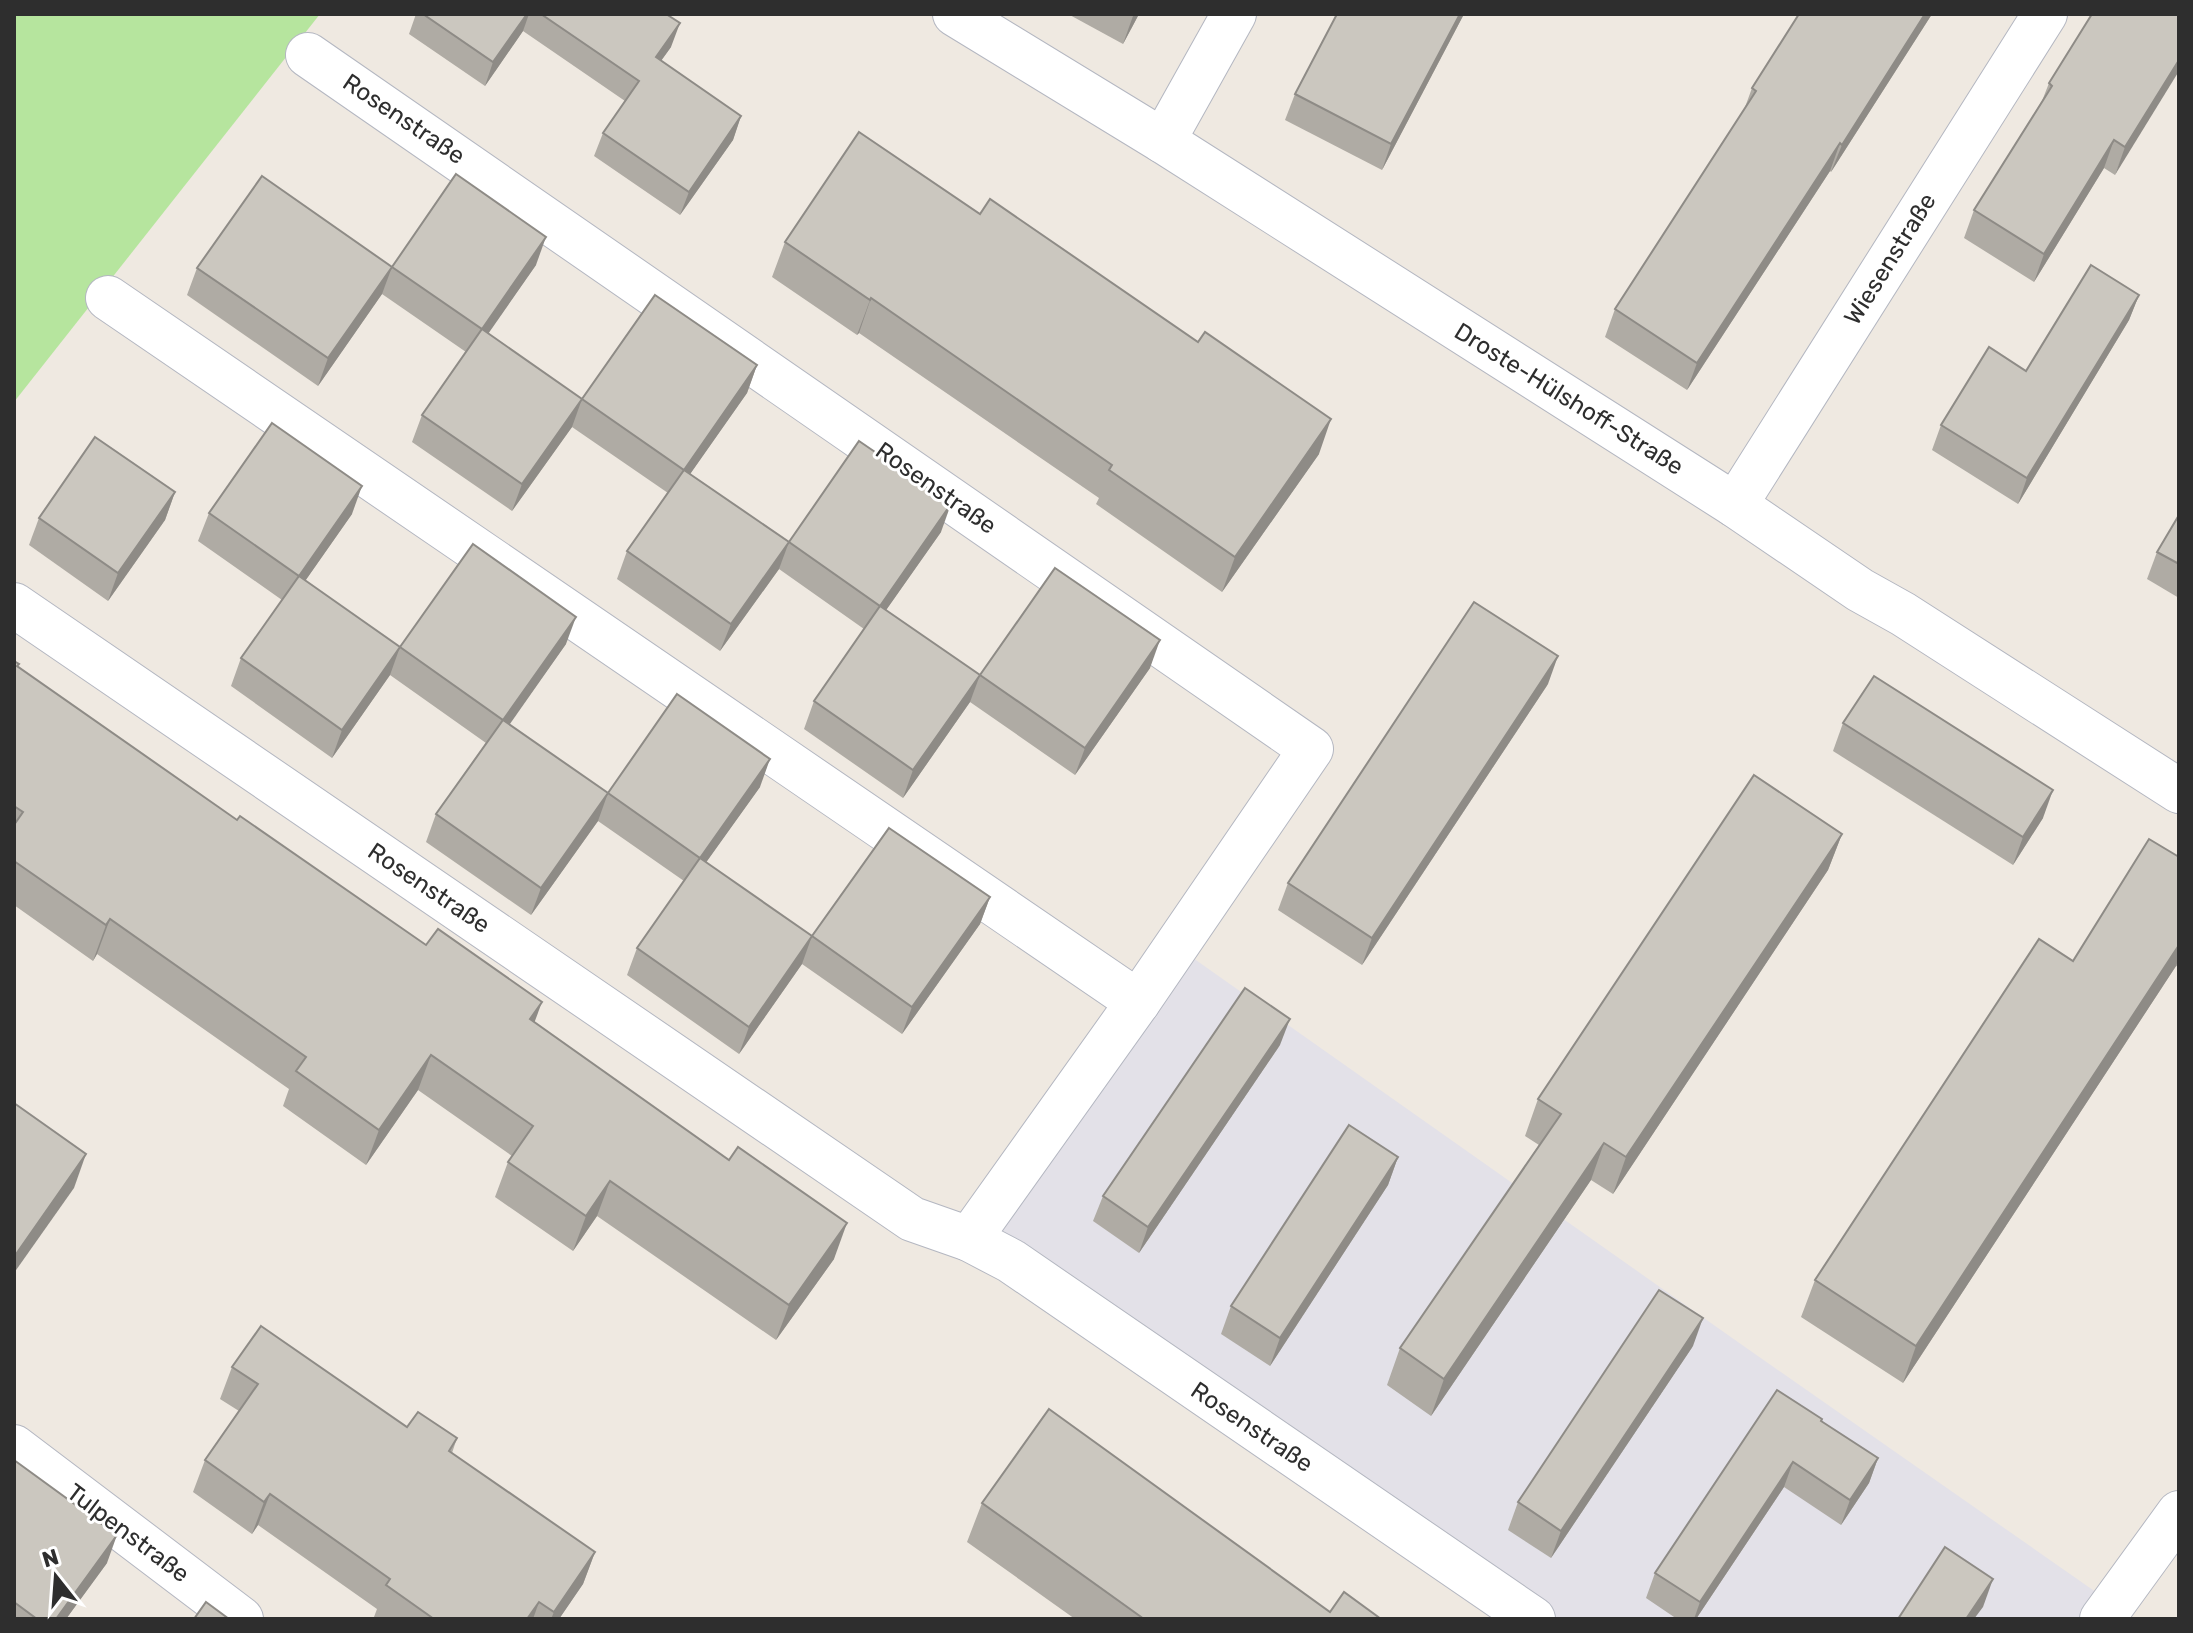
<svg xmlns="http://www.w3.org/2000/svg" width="2193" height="1633" font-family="Rubik,sans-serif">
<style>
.industrial{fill:#e3e1e8}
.green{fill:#b6e59e}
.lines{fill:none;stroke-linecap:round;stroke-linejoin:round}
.street-casing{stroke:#b4b7c1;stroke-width:46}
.secondary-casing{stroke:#b4b7c1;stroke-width:46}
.street{stroke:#fff;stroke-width:44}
.secondary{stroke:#fff;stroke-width:44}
.wall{fill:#afaba4}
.shaded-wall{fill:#8e8b86}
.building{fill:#cbc7bf;stroke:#8e8b86;stroke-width:2}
.labels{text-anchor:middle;stroke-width:6;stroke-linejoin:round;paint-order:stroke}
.street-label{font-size:24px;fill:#2e2e2e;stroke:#fff}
</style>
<rect width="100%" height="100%" fill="#efe9e1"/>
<path class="industrial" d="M1176,946L1745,1347L2113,1604L2102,1619H1533L969,1239Z"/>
<path class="green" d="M14,14H320L14,402Z"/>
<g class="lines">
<defs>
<g id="street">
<path d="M955,14L1163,141L1735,505L1860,590L1903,614L2179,791"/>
<path d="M308,55L1311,749L1138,1002L969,1239"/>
<path d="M1163,141L1234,14"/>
<path d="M108,298L1138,1002"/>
<path d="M1735,505L2045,14"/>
<path d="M14,605L912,1219L969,1239L1011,1261L1533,1619"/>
<path d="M14,1447L241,1619"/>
</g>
<path id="secondary" d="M2102,1619L2179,1513"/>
</defs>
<use href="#street" class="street-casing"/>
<use href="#secondary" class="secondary-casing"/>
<use href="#street" class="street"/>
<use href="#secondary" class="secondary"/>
</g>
<g class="wall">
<path d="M416,14H666L671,47L661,61L741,116L733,140L680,215L594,156L603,133L625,101L523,31L485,86L409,34Z"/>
<path d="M1068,14H1139L1123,44Z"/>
<path d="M1464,14L1382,170L1285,120L1295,94Z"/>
<path d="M1932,14L1831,172L1830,171L1687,390L1605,337L1615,309L1744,110L1752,88Z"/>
<path d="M2179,14L2115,175L2104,168L2034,282L1964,238L1974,210L2042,101L2049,83Z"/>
<path d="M785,242L1319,454L1222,592L1096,504L1099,498L859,333L857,335L772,277Z"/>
<path d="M536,265L488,333L582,399L757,365L747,393L690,474L789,542L941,532L886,610L980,675L1150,668L1075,775L970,702L903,798L804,729L814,701L864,629L779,569L720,651L617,579L627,551L668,493L572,427L512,511L412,442L422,415L466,352L382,294L318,386L187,295L197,268Z"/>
<path d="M2139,295L2129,320L2018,504L1932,450L1941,425L2026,371Z"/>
<path d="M175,492L165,520L108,601L29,545L39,518Z"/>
<path d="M209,513L352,514L305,581L400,647L566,644L509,724L608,793L760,787L706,862L812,936L990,897L980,924L902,1034L802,964L739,1054L627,975L637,948L684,881L598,821L531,915L426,842L436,814L486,743L390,675L332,758L231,686L241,658L282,600L198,541Z"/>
<path d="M2179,515V598L2147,579L2157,552Z"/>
<path d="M14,661L18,667L237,820L535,1022L834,1259L776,1340L597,1216L573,1251L495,1197L508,1162L512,1156L418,1090L366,1165L283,1106L289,1089L97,954L93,961L14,905Z"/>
<path d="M1548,684L1362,965L1278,910L1288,883Z"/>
<path d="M1843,723L2043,818L2013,865L1833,751Z"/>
<path d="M1842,834L1828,870L1613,1194L1591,1180L1431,1416L1387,1385L1400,1348L1539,1145L1525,1136L1538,1099Z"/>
<path d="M2179,857V967L2176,966L1903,1383L1801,1317L1815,1280L2073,961Z"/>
<path d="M1280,1045L1139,1253L1093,1221L1103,1196Z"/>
<path d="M1398,1157L1388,1185L1270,1366L1221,1334L1231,1306Z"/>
<path d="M1693,1346L1551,1558L1508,1530L1518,1502Z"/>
<path d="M232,1367L407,1427L457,1438L452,1453L595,1552L583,1584L559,1619H377L374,1617L377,1609L258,1525L252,1534L193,1492L205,1460L239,1411L220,1399Z"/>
<path d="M1821,1421L1878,1458L1869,1483L1841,1525L1784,1487L1696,1619H1677L1646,1598L1655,1573Z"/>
<path d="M14,1460L107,1563L66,1619H14Z"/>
<path d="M982,1503L1330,1612L1381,1619H1075L967,1542Z"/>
</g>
<g class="shaded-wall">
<path d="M527,14H529L523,31L485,86L493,62Z"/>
<path d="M1134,14H1139L1123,44L1133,16Z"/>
<path d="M1460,14H1464L1382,170L1391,144Z"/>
<path d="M1925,14H1932L1831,172L1842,145Z"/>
<path d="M680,23L671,47L647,80L656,57Z"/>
<path d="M2179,60V71L2115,175L2125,147Z"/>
<path d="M741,116L733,140L680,215L689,192Z"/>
<path d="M2114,140L2104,168L2034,282L2044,254Z"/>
<path d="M1840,143L1830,171L1687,390L1697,363Z"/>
<path d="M546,237L536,265L472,357L482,329Z"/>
<path d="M392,267L382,294L318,386L328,358Z"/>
<path d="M2139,295L2129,320L2018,504L2027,478Z"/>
<path d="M871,298L859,333L857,335L870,300Z"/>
<path d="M757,365L747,393L674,497L684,470Z"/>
<path d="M582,399L572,427L512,511L522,484Z"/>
<path d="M1331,419L1319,454L1222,592L1235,557Z"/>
<path d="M362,486L352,514L289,604L299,576Z"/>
<path d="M175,492L165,520L108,601L118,573Z"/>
<path d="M951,504L941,532L870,633L880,606Z"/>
<path d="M789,542L779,569L720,651L731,624Z"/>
<path d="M576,617L566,644L493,748L503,720Z"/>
<path d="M1160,640L1150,668L1075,775L1085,748Z"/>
<path d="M400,647L390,675L332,758L342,730Z"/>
<path d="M1558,656L1548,684L1362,965L1372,938Z"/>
<path d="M980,675L970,702L903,798L913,770Z"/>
<path d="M770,759L760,787L690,885L700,858Z"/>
<path d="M2053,790L2043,818L2013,865L2023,837Z"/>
<path d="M608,793L598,821L531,915L541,888Z"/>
<path d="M1842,834L1828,870L1613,1194L1626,1157Z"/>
<path d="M990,897L980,924L902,1034L912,1007Z"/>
<path d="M110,919L97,954L93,961L106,925Z"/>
<path d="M812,936L802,964L739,1054L749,1027Z"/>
<path d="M2179,945V958L2176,966L1903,1383L1916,1346Z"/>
<path d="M542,1002L529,1037L530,1019Z"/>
<path d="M1290,1019L1280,1045L1139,1253L1148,1227Z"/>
<path d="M431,1055L418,1090L366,1165L379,1130Z"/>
<path d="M1604,1143L1591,1180L1431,1416L1444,1379Z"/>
<path d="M86,1154L74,1188L14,1273V1257Z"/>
<path d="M1398,1157L1388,1185L1270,1366L1280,1338Z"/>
<path d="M610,1181L597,1216L573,1251L586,1216Z"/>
<path d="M847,1223L834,1259L776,1340L789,1305Z"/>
<path d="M1703,1318L1693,1346L1551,1558L1561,1531Z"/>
<path d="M1878,1458L1869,1483L1841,1525L1850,1500Z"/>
<path d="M1793,1462L1784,1487L1696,1619H1694L1700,1602Z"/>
<path d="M270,1494L258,1525L252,1534L264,1502Z"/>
<path d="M117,1535L107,1563L66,1619H56Z"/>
<path d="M595,1552L583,1584L559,1619H551L554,1612Z"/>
<path d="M1993,1579L1983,1607L1974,1619H1966Z"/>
<path d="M539,1602L533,1619H527Z"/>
</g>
<g class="building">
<path d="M423,14H527L493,62Z"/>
<path d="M541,14H666L680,23L656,57L741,116L689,192L603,133L639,81Z"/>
<path d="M1337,14H1460L1391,144L1295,94Z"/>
<path d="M1799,14H1925L1842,145L1840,143L1697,363L1615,309L1756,91L1752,88Z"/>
<path d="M2092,14H2179V60L2125,147L2114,140L2044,254L1974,210L2052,86L2049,83Z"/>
<path d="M859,132L980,214L990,199L1198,342L1205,332L1331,419L1235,557L1109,470L1112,465L871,298L870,300L785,242Z"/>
<path d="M456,174L546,237L482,329L392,267Z"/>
<path d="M262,176L392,267L328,358L197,268Z"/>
<path d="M2091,265L2139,295L2027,478L1941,425L1989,347L2026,371Z"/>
<path d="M655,295L757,365L684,470L582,399Z"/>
<path d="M482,329L582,399L522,484L422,415Z"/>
<path d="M272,423L362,486L299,576L209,513Z"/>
<path d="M95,437L175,492L118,573L39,518Z"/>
<path d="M859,441L951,504L880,606L789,542Z"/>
<path d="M684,470L789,542L731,624L627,551Z"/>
<path d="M2179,515V564L2157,552Z"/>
<path d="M473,544L576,617L503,720L400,647Z"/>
<path d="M1055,568L1160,640L1085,748L980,675Z"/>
<path d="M299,576L400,647L342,730L241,658Z"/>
<path d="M1474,602L1558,656L1372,938L1288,883Z"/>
<path d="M880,606L980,675L913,770L814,701Z"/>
<path d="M14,661L19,664L17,666L237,820L240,816L426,945L438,929L542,1002L530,1019L729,1160L738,1147L847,1223L789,1305L610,1181L586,1216L508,1162L533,1126L431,1055L379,1130L296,1071L306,1057L110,919L106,925L14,861V825L23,812L14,806Z"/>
<path d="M1874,676L2053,790L2023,837L1843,723Z"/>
<path d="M677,694L770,759L700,858L608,793Z"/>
<path d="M503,720L608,793L541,888L436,814Z"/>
<path d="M1754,775L1842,834L1626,1157L1604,1143L1444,1379L1400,1348L1561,1114L1538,1099Z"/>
<path d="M889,828L990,897L912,1007L812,936Z"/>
<path d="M2149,839L2179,857V945L1916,1346L1815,1280L2039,939L2073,961Z"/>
<path d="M700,858L812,936L749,1027L637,948Z"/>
<path d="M1245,988L1290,1019L1148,1227L1103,1196Z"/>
<path d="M14,1103L86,1154L14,1257Z"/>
<path d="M1349,1125L1398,1157L1280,1338L1231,1306Z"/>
<path d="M1659,1290L1703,1318L1561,1531L1518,1502Z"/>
<path d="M261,1326L407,1427L418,1412L457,1438L449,1451L595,1552L554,1612L539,1602L527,1619H434L386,1585L390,1579L270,1494L264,1502L205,1460L258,1384L232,1367Z"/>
<path d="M1777,1390L1822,1419L1821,1421L1878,1458L1850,1500L1793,1462L1700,1602L1655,1573Z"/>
<path d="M1049,1409L1330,1612L1344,1592L1381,1619H1144L982,1503Z"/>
<path d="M14,1460L117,1535L56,1619H37L14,1602Z"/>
<path d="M1945,1547L1993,1579L1966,1619H1898Z"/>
<path d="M206,1602L229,1619H194Z"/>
</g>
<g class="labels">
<g class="street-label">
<text transform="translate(404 119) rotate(34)" y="8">Rosenstraße</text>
<text transform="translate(1890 259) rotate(-58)" y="8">Wiesenstraße</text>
<text transform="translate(1569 399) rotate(32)" y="8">Droste-Hülshoff-Straße</text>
<text transform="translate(936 488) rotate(35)" y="8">Rosenstraße</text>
<text transform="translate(429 888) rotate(34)" y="8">Rosenstraße</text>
<text transform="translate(1252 1427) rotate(34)" y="8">Rosenstraße</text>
<text transform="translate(128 1533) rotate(37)" y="8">Tulpenstraße</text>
</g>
</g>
<rect width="2193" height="1633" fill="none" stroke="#2e2e2e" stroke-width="32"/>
<g transform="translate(56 1577) rotate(343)" stroke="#ffffff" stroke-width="6" paint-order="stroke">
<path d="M0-6L14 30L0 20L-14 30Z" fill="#2e2e2e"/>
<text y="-12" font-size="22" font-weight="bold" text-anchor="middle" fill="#2e2e2e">N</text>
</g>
</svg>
